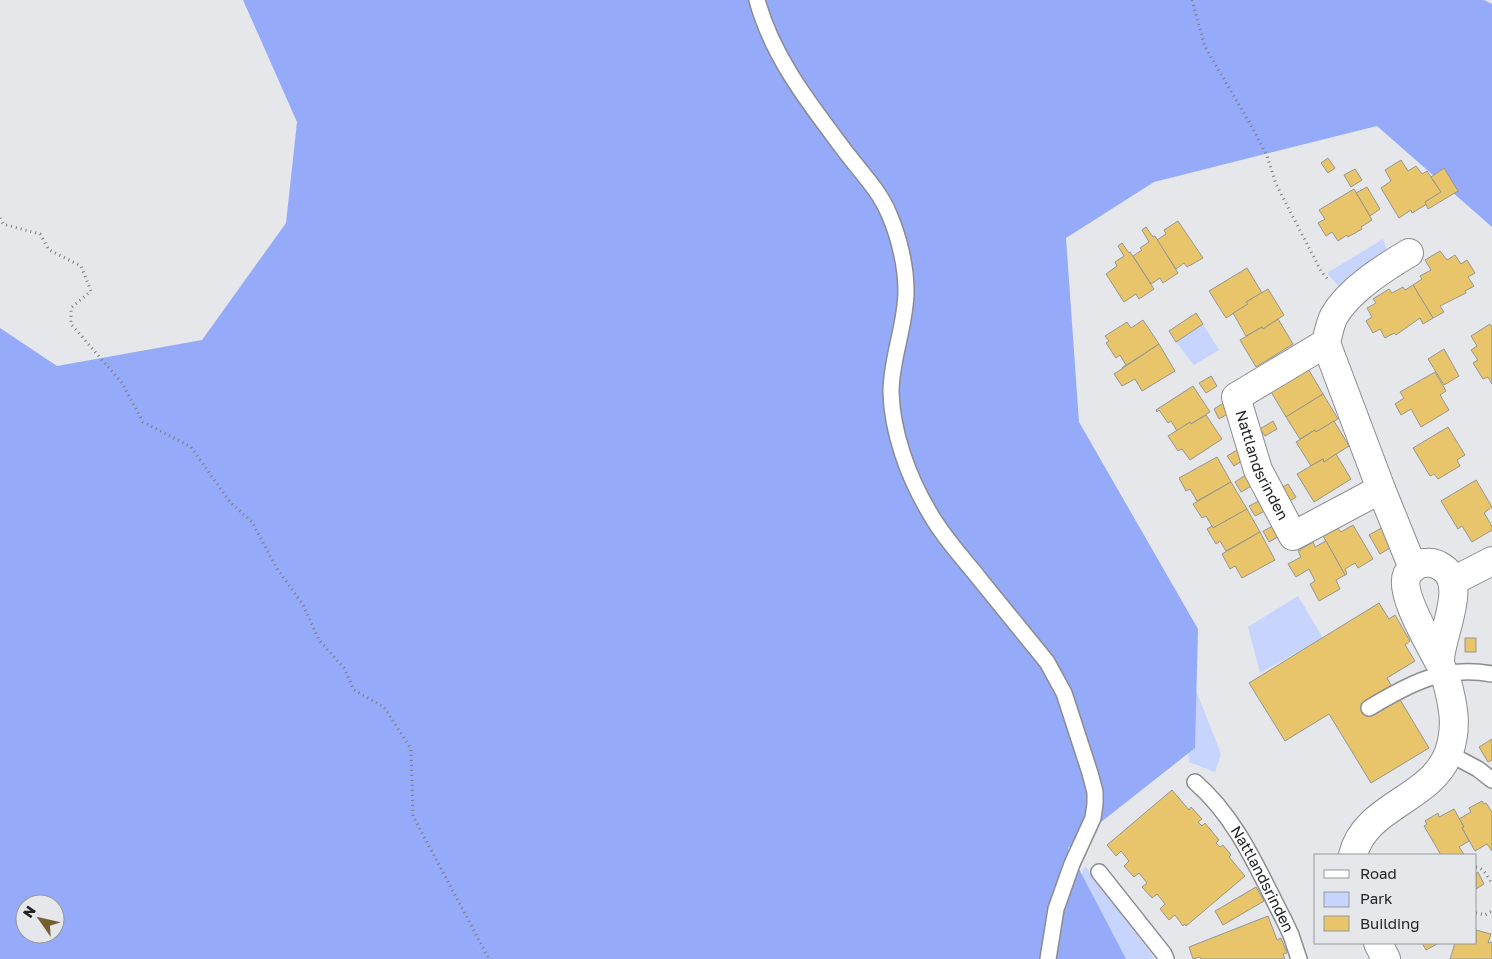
<svg xmlns="http://www.w3.org/2000/svg" width="1492" height="959" font-family="'Golos Text',sans-serif">
<style>
.green{fill:#c7d4fd}
.forest{fill:#95abfa;fill-rule:evenodd}
.building{fill:#e8c56b;stroke:#979691}
.lines{fill:none;stroke-linecap:round;stroke-linejoin:round}
.lane-casing{stroke:#8b8c91;stroke-width:18}
.street-casing{stroke:#8b8c91;stroke-width:30}
.path{stroke:#7b7c7f;stroke-width:3;stroke-dasharray:1 4;stroke-linecap:butt}
.lane{stroke:#fff;stroke-width:15}
.street{stroke:#fff;stroke-width:28}
.labels{text-anchor:middle;stroke-width:4;stroke-linejoin:round;paint-order:stroke}
.street-label{font-size:15px;fill:#222325;stroke:#e5e7eb}
</style>
<rect width="100%" height="100%" fill="#e5e7eb"/>
<g class="green">
<path d="M1383,239L1388,254L1346,295L1327,273Z"/>
<path d="M1203,324L1219,350L1194,365L1176,342Z"/>
<path d="M1298,596L1323,638L1260,673L1248,627Z"/>
<path d="M1182,655L1221,754L1215,772L1189,762Z"/>
<path d="M1085,866L1152,955L1154,959H1061L1063,922Z"/>
</g>
<path class="forest" d="M243,0H1484L1492,4V227L1377,126L1154,182L1066,238L1079,422L1198,629L1195,748L1068,848L1126,959H0V328L57,366L202,340L286,223L297,122ZM25,904H55V934H25Z"/>
<g class="building">
<path d="M1328,158L1335,168L1328,173L1321,163Z"/>
<path d="M1401,160L1408,171L1416,166L1422,174L1427,171L1441,192L1425,202L1427,204L1412,213L1411,210L1399,218L1381,188L1391,181L1385,170Z"/>
<path d="M1444,168L1458,191L1428,209L1425,202L1441,192L1431,177Z"/>
<path d="M1355,169L1362,180L1351,187L1344,175Z"/>
<path d="M1367,187L1380,209L1370,216L1356,193Z"/>
<path d="M1354,189L1372,220L1361,227L1362,229L1348,237L1347,235L1338,241L1332,232L1326,236L1318,223L1325,219L1319,210Z"/>
<path d="M1178,221L1203,258L1187,267L1184,263L1176,269L1157,240L1166,234L1164,230Z"/>
<path d="M1146,227L1153,237L1155,236L1178,273L1163,283L1160,278L1151,284L1133,256L1142,250L1140,248L1149,242L1142,230Z"/>
<path d="M1122,243L1129,253L1130,252L1154,289L1139,299L1136,294L1124,302L1106,274L1117,266L1115,262L1124,256L1118,246Z"/>
<path d="M1440,251L1447,260L1455,255L1461,264L1467,260L1475,273L1468,277L1474,286L1465,291L1466,293L1440,306L1444,312L1433,318L1413,285L1422,279L1420,276L1431,270L1425,260Z"/>
<path d="M1247,268L1262,293L1246,302L1248,304L1226,318L1209,291Z"/>
<path d="M1413,285L1433,318L1423,324L1420,318L1396,335L1394,333L1385,338L1380,329L1373,333L1366,321L1372,317L1367,308L1376,303L1373,299L1389,289L1392,293L1403,287L1405,290Z"/>
<path d="M1268,289L1284,315L1263,329L1262,327L1246,336L1233,313L1248,304L1246,302Z"/>
<path d="M1196,313L1203,324L1176,342L1169,331Z"/>
<path d="M1278,319L1293,344L1256,367L1240,340L1262,327L1263,329Z"/>
<path d="M1143,320L1159,344L1122,368L1126,365L1120,355L1116,358L1106,343L1109,341L1105,336L1127,322L1131,328Z"/>
<path d="M1490,324L1492,327V384L1488,377L1483,379L1473,363L1478,360L1471,350L1477,346L1471,336Z"/>
<path d="M1159,344L1175,371L1142,391L1135,379L1122,386L1114,374Z"/>
<path d="M1444,349L1459,376L1444,385L1428,359Z"/>
<path d="M1307,367L1323,394L1286,417L1270,390Z"/>
<path d="M1435,372L1446,391L1440,395L1449,410L1421,427L1411,409L1401,415L1395,404L1404,398L1400,392Z"/>
<path d="M1211,376L1217,386L1206,393L1199,383Z"/>
<path d="M1193,386L1210,412L1191,424L1190,422L1177,431L1171,421L1168,423L1159,410L1157,412L1156,410Z"/>
<path d="M1323,394L1338,419L1316,432L1315,430L1300,439L1286,417Z"/>
<path d="M1225,402L1231,412L1219,419L1214,409Z"/>
<path d="M1206,415L1222,439L1190,460L1182,449L1178,451L1168,436L1190,422L1191,424Z"/>
<path d="M1273,421L1277,429L1265,436L1260,429Z"/>
<path d="M1334,421L1349,446L1324,462L1323,459L1311,466L1296,442L1315,430L1316,432Z"/>
<path d="M1448,427L1465,455L1457,460L1460,466L1438,479L1434,474L1430,476L1413,448Z"/>
<path d="M1239,449L1245,459L1234,466L1227,456Z"/>
<path d="M1336,454L1351,479L1314,502L1297,474L1323,459L1324,462Z"/>
<path d="M1217,457L1231,482L1197,501L1190,489L1186,491L1179,478Z"/>
<path d="M1247,474L1253,485L1241,492L1235,482Z"/>
<path d="M1476,480L1492,507L1484,513L1492,526V530L1472,542L1462,526L1458,529L1441,501Z"/>
<path d="M1231,482L1247,509L1213,528L1206,516L1202,518L1193,504Z"/>
<path d="M1288,484L1296,497L1285,504L1277,490Z"/>
<path d="M1261,500L1267,510L1255,516L1249,506Z"/>
<path d="M1247,509L1260,532L1226,551L1220,541L1216,544L1207,529L1212,526L1213,528Z"/>
<path d="M1275,525L1281,535L1269,542L1263,531Z"/>
<path d="M1353,525L1373,559L1358,568L1355,563L1345,569L1347,574L1345,575L1323,536L1338,528L1341,532Z"/>
<path d="M1385,526L1395,545L1380,554L1369,535Z"/>
<path d="M1260,532L1275,560L1242,578L1235,566L1230,569L1222,554Z"/>
<path d="M1326,541L1345,575L1336,580L1340,589L1319,601L1310,584L1315,581L1309,569L1296,577L1288,564L1301,557L1298,551L1313,542L1315,547Z"/>
<path d="M1379,603L1389,619L1395,615L1410,641L1405,645L1415,661L1387,678L1429,748L1371,783L1329,714L1285,741L1249,683Z"/>
<rect x="1465" y="638" width="11" height="14"/>
<path d="M1492,739V760L1488,762L1479,747Z"/>
<path d="M1172,790L1189,810L1191,807L1202,819L1198,822L1202,826L1205,823L1219,840L1216,843L1220,847L1223,845L1231,855L1229,857L1245,876L1186,926L1185,924L1183,926L1175,915L1169,920L1160,909L1165,904L1157,894L1152,898L1142,887L1147,883L1139,873L1134,877L1124,866L1129,861L1121,851L1116,856L1107,845Z"/>
<path d="M1482,801L1484,804L1486,803L1492,812V851L1487,844L1475,851L1462,828L1464,827L1459,819L1471,812L1469,808Z"/>
<path d="M1454,809L1464,827L1462,828L1469,841L1459,847L1464,854L1462,855H1441L1424,826L1427,824L1425,821L1438,813L1439,817Z"/>
<path d="M1478,872L1484,884L1476,889V873Z"/>
<path d="M1256,887L1264,901L1223,925L1215,911Z"/>
<path d="M1268,916L1277,940L1281,938L1287,953L1283,954L1285,959H1201L1200,957L1193,959L1189,947Z"/>
<path d="M1476,930L1491,934L1488,943L1492,942V959H1450L1455,943H1476Z"/>
<path d="M1422,943H1439L1426,950Z"/>
</g>
<g class="lines">
<defs>
<g id="lane">
<path d="M757,0C773,59 812,107 848,155C862,173 880,192 889,214C899,237 906,266 906,291C906,325 891,358 891,392C892,432 908,476 928,510C942,536 964,559 982,582C1004,609 1025,635 1047,662L1064,693L1090,773L1095,792V804L1093,818L1072,864L1056,909L1048,959"/>
<path d="M1369,708C1409,684 1443,665 1492,674"/>
<path d="M1448,753L1478,769L1492,780"/>
<path id="s1" d="M1195,782C1237,818 1259,872 1284,920L1291,935L1299,959"/>
<path d="M1099,872L1164,954L1166,959"/>
</g>
<g id="street">
<path d="M1409,253C1384,268 1349,290 1334,316C1330,324 1328,334 1326,343L1381,489L1413,568"/>
<path id="s2" d="M1326,343L1236,397L1258,470L1293,536L1381,489"/>
<path d="M1453,581L1492,561"/>
<path d="M1353,855C1365,805 1432,800 1449,752C1458,726 1453,704 1446,678C1444,673 1440,666 1440,661C1440,636 1468,585 1443,568C1438,564 1431,562 1425,563C1418,563 1411,568 1407,575C1399,593 1430,644 1439,662"/>
<path d="M1378,943L1386,959"/>
</g>
</defs>
<use href="#lane" class="lane-casing"/>
<use href="#street" class="street-casing"/>
<g class="path">
<path d="M1192,0L1205,47L1252,127L1267,156L1276,184L1321,271L1329,281"/>
<path d="M0,218L3,224L40,234L49,250L81,266L91,291L71,308V324L122,383L143,422L191,447L230,502L252,522L276,567L303,605L319,640L344,668L354,690L384,707L411,749L413,816L489,959"/>
<path d="M1476,867C1484,868 1488,877 1492,884"/>
<path d="M1476,913L1485,915L1492,911"/>
</g>
<use href="#lane" class="lane"/>
<use href="#street" class="street"/>
</g>
<g class="labels">
<g class="street-label">
<text dy="5" stroke="none"><textPath href="#s2" startOffset="178">Nattlandsrinden</textPath></text>
<text dy="5" stroke="none"><textPath href="#s1" startOffset="119">Nattlandsrinden</textPath></text>
</g>
</g>
<rect x="1314" y="854" width="162" height="90" fill="#e5e7eb" stroke="#97999c"/>
<rect x="1324" y="870" width="25" height="8" fill="#ffffff" stroke="#97999c"/>
<text x="1360" y="879" font-size="15" fill="#222325">Road</text>
<rect x="1324" y="892" width="25" height="15" fill="#c7d4fd" stroke="#97999c"/>
<text x="1360" y="904" font-size="15" fill="#222325">Park</text>
<rect x="1324" y="916" width="25" height="15" fill="#e8c56b" stroke="#97999c"/>
<text x="1360" y="929" font-size="15" fill="#222325">Building</text>
<g transform="translate(40 919) rotate(304)"><circle r="24" fill="#e5e7eb" stroke="#97999c"/>
<path d="M0-4L9 19L0 12L-9 19Z" fill="#73602e"/>
<text y="-8" font-size="14" font-weight="bold" text-anchor="middle" fill="#222325">N</text>
</g>
</svg>
